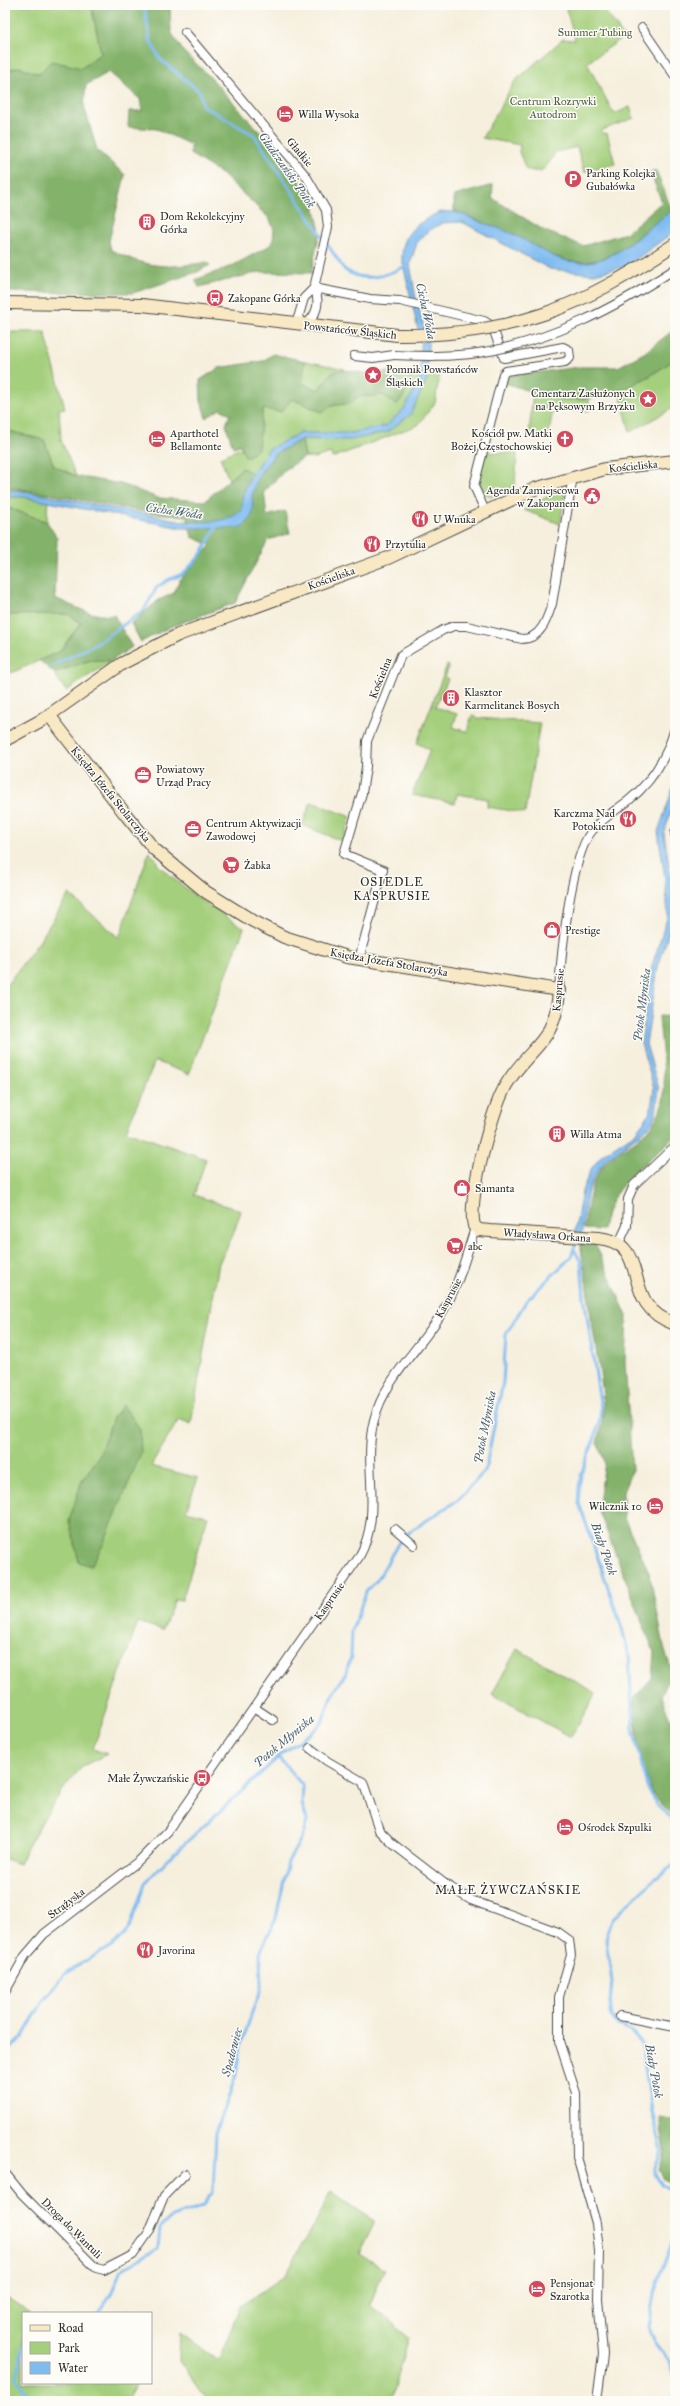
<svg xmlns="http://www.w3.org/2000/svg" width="680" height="2406" font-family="'IM FELL Great Primer',serif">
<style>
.green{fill:#a4cf7b;stroke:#687d53;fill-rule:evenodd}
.forest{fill:#83b26b;stroke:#576e4b}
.water{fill:#7fbcf2;stroke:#55748e}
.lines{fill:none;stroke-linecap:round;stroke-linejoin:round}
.stream{stroke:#7fbcf2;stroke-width:3}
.street-casing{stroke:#494846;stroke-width:10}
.secondary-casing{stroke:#494846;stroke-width:14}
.street{stroke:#fff;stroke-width:8}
.secondary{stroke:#f8e8c3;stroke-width:12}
.street-bridge-casing{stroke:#494846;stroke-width:10;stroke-linecap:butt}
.secondary-bridge-casing{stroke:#494846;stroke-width:14;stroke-linecap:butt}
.street-bridge{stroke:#fff;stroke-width:8}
.secondary-bridge{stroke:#f8e8c3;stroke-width:12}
.labels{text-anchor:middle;stroke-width:3;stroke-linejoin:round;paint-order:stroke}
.park-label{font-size:11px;fill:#4f5c43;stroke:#fdfcf7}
.poi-label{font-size:11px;fill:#2b2b2b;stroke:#fdfcf7;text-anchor:start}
.street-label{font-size:11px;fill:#2b2b2b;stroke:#fdfcf7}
.water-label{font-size:12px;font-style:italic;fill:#485e71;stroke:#fdfcf7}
.neighbourhood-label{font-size:12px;letter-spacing:1px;fill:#2b2b2b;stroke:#fdfcf7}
</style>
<rect width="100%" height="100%" fill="#fdfcf7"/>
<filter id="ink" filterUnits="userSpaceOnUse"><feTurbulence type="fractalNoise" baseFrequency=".025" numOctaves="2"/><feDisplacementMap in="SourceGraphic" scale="8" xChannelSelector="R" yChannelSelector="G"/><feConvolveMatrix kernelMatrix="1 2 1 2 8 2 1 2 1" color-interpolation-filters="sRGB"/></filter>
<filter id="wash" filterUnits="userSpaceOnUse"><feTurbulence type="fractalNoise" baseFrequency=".012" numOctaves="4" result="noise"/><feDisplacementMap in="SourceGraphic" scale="16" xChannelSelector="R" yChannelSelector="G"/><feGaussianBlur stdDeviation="0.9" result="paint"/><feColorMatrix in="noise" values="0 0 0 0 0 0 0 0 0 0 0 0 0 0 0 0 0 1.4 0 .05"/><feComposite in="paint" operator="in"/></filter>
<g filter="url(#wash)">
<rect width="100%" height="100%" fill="#f6efdd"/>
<g class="green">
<path d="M5,5H97L92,10L101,53L82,68L73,67L39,74L19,67L5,71Z"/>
<path d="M565,5H601L624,37L587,63L614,114L630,107L634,118L602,130L603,134L607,133L615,164L584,172L577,147L556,152C546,166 545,176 526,169L519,152L520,145L482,138L515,81L563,39L575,40Z"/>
<path d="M5,210L11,240L9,277H5Z"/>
<path d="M5,332H45L65,408L59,409L61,440L76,476L54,466L44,440L5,430Z"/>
<path d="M675,359V407L630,432L619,390L650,376Z"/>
<path d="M305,361L345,369L332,374L318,390L302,383Z"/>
<path d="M411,371L440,372L435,403L418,425L332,458L331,453L314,458L305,457L302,440L258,476L242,469L229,480L220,457L241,448L246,458L263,409L292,399L322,412L334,405L349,404L358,397L383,395L396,405C406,394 412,386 411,371Z"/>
<path d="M533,391L561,399L589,398V411L553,409L548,438L529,435Z"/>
<path d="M513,451L517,452L515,486L491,497C472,487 482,468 485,452L511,453Z"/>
<path d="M5,488L48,493L47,522L12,509H5Z"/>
<path d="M564,490L565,494L560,524L524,510L531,507L530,504Z"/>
<path d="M5,608L9,615L68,614L81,623L59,652L11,673L5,666Z"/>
<path d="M91,660L111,661L66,691L54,673Z"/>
<path d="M447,665L449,666L445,677L448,679L435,707L457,714L453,727L467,732L472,715L478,718L540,723L525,813L487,807L488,799L457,794L455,803L412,795L430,750L417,743Z"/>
<path d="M311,802L351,817L342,841L302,825Z"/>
<path d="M149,852L157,860V864C184,889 213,909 244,928L189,1074L155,1061L126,1131L206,1159L194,1195L241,1211L233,1235L219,1263L191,1424L179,1419L151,1466L198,1478L186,1511L208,1516L182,1600L175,1599L163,1630L138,1622L93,1749L107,1754C100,1758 92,1761 85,1765C66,1779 29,1841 19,1864L5,1859V987L39,942L69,894L119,938ZM114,1416L79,1562L82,1480L98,1458Z"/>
<path d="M517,1649L596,1693L571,1737L492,1694Z"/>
<path d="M331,2192L375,2221L359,2253L384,2269L370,2305L409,2338L391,2401H208L179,2360L180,2333L218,2361L241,2305L285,2276Z"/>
<path d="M5,2296L30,2313H23V2383H131L136,2385L126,2401H5Z"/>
</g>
<g class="forest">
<path d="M97,5H170L171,32L183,51L212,79L283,158L313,200L320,232L311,273L260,272L199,287L195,280L232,266L269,246L273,241L274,229L269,218L222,174L190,154L191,145L157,129L128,127L129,111H142L140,99L109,72L86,85L84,106L97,150L125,175L109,241L111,250C148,268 167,269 207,262L210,265L197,272L133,293L5,292V277H9L11,240L5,210V71L19,67L39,74L51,61L82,68L101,53L92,9Z"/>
<path d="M656,170L672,211L619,251L601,259L587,262L569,261L541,252L514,235L454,211V196L493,185L492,198L545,231L583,246L626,233L662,202L650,172Z"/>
<path d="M675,329V359C643,382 603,404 561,399C546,398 521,388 505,383L508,376L580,367H618L644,353Z"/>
<path d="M273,354L305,361L302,383L318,390C322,385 326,380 330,375C341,365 358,374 370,373V375L375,377L376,372L411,371C412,386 406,394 396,405L383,395L358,397L349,404L334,405L322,412L292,399L281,412L263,409L258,449L246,458L240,445L233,447L226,425L230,414L220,409L206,418L201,401L200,380L219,368L263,361Z"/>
<path d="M5,430L44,440L54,466L75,476L121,484L158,498L205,501L242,468L258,476L275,454L302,439L305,457L286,469L264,492L267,516L285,511L290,533L268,540L235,603L170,627L141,642L131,623L159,600L174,593L179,581L211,545L192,537L187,516L152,513L16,488H5Z"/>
<path d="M5,509H12L47,522L57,538L55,598C73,606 95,618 114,615L132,647L111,661L91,660L54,673L39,660L59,652L81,623L68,614L9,615L5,608Z"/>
<path d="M659,1016L675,1017V1136C645,1167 610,1181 603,1230L584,1229C587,1211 589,1189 598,1173C616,1143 649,1146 662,1105C668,1088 660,1037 659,1016Z"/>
<path d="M595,1243L627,1316L625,1362L632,1470L623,1492L624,1518L649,1572L665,1651L672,1671L661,1697L669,1716L675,1723V1817C665,1808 655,1798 649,1786C639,1760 635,1726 634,1698L652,1678L654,1652L598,1509L605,1462L597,1442C610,1408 599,1372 594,1336C589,1306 586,1275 580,1244Z"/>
<path d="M123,1405L140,1429L141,1453L103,1545L91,1566L79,1562L69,1521L82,1480L98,1458L114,1416Z"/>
<path d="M659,2118L675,2121V2185L664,2179L659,2170L665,2151Z"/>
</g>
<g class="water">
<path d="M675,209V231L627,266L594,274L550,269L462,222L442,223L427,232L417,243L410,264L415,294L428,343L427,380L410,415L387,432L351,440L302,439L275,454L258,476L252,496L253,508L251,518L246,524L239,528H181L23,497H5V491H22L183,521C202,522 226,524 242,510L243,494L252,473L269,449L300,433H351L386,426L404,409L420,380L421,343L402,259C402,244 406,232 420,223C425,220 432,215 438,213C451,209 462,214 473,219C486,224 500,228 513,234C539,246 556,265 588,262C623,258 646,226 675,209Z"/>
<path d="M675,782V800L664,833L671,879L673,919L658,967L646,1044L659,1089L656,1112L653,1121L645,1130L606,1160L596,1173L587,1194L581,1237H574L582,1191L591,1169L602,1155L635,1133L648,1116L651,1109L654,1088L641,1044L652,966L668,915L665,878L658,832Z"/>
</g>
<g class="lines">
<g class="stream">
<path d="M144,5L150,40L160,59L200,92L203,106L254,135L344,269C363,284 386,276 406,266"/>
<path d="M51,666L95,645L144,610L157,587L168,580L183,574L200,556L217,526"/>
<path d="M575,1251L581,1262L584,1296L601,1409C599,1445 575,1467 579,1503L621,1625L629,1655L633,1729L647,1787L658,1805L675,1822"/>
<path d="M675,1864L656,1878L613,1918L608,1929L606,1940L612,1981L610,2004L612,2017L618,2025L631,2031L641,2042L652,2112L662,2151L655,2168V2174L662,2185L675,2192"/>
<path d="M5,2053L22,2038L43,2001L64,1974L113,1945L124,1935L130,1926L145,1883L166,1861L285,1751L311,1733L322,1723L331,1697L346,1673L351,1657L352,1631L366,1592L378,1579L399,1542L412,1530L458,1500L485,1471L503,1382L506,1334L527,1300L571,1257L577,1240"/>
<path d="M675,2235L657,2283L649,2326L655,2343L669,2361L675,2379"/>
<path d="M98,2313L111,2294L121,2270L158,2248L160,2228L170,2218L202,2206L213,2192L216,2133L236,2075L240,2047L261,1988L260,1953L276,1918L288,1862L303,1835L307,1821L302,1804L303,1786L278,1757"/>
<path d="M23,2346L17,2378L24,2390L38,2401"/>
<path d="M671,2401L675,2390"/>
</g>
</g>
</g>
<g filter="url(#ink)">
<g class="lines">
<defs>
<g id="street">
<path d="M642,28L675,76"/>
<path d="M185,32L306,176L326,210L328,227L314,288L304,298L298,318L304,325C317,317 321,302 314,288"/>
<path d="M314,288L370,299L400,301L484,321L492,326L504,358L563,347L569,350L570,358L565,362L506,371L503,374L474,486L485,511"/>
<path d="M354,356L373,358L394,355"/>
<path d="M675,832V834"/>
<path d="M359,959L383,870L344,854L362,793L366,767L367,741L401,655L443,630L454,626H467L522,639C541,639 547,619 552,604L573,476"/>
<path d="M559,990C561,956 571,857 591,832C601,819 615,811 628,801C652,782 667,757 675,728"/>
<path d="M619,1243L627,1226L628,1199L634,1185L675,1146"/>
<path d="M395,1529L414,1545"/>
<path d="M255,1708L273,1720"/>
<path d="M310,1748L327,1761L363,1782L379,1830L393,1844L445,1884L471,1900L558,1932L569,1940L571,1955L559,1997V2041L576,2093L577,2157L596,2223L599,2251L598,2299L603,2354L597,2401"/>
<path d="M5,1992L25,1956L44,1934L140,1860L168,1831L359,1557C384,1513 362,1466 374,1420C384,1380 419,1349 440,1316C458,1288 465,1259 475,1228"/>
<path d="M620,2016L675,2027"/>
<path d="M5,2173L22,2194L96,2268L104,2270L133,2255L149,2232L164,2196L185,2174"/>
</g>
<g id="secondary">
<path d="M5,303L142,305L397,335"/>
<path d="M49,715L126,815L154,849L206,892L253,921L284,937L347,957L559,990C556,1044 530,1045 506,1085C492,1110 467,1199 474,1226L479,1230L490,1231L598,1238C655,1243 616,1304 675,1324"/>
<path d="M5,740L42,720L123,663L178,635L388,558L534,489L605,469L675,461"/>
</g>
</defs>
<use href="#street" class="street-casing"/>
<use href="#secondary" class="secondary-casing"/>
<use href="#street" class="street"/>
<use href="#secondary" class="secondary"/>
<defs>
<path id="street-bridge" d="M394,355C422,356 450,357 478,353C551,342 614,308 675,269"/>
<path id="secondary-bridge" d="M397,335C513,336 580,308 675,244"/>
</defs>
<use href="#street-bridge" class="street-bridge-casing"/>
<use href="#secondary-bridge" class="secondary-bridge-casing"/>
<use href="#street-bridge" class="street-bridge"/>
<use href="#secondary-bridge" class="secondary-bridge"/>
</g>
</g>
<defs>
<symbol id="hotel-disc" viewBox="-11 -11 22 22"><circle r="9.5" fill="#d1495b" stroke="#fdfcf7"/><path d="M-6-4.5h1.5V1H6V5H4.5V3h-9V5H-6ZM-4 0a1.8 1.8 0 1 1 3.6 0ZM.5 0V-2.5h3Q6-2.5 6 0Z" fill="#fff"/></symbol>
<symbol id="parking-disc" viewBox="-11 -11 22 22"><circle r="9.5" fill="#d1495b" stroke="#fdfcf7"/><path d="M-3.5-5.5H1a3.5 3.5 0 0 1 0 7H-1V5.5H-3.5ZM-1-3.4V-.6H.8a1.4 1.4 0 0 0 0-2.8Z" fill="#fff"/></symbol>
<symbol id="building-disc" viewBox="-11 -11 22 22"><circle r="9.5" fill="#d1495b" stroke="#fdfcf7"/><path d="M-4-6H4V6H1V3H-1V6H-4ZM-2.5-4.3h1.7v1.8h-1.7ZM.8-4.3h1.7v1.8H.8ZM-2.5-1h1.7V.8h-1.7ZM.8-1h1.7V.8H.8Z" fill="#fff"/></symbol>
<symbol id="bus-disc" viewBox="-11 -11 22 22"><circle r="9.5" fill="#d1495b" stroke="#fdfcf7"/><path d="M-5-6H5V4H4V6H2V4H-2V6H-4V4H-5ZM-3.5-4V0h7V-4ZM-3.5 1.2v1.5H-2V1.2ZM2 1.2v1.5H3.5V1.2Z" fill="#fff"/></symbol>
<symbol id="sight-disc" viewBox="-11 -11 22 22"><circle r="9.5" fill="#d1495b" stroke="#fdfcf7"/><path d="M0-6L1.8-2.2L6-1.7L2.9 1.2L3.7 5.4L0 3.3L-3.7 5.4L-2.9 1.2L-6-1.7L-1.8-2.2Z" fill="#fff"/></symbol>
<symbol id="church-disc" viewBox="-11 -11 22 22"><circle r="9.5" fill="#d1495b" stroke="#fdfcf7"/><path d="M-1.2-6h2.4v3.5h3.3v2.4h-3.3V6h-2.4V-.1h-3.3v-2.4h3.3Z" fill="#fff"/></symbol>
<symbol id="civic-disc" viewBox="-11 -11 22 22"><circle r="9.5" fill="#d1495b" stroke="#fdfcf7"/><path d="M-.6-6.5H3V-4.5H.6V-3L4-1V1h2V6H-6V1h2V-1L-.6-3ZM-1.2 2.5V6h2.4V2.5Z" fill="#fff"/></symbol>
<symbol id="restaurant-disc" viewBox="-11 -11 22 22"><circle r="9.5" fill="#d1495b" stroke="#fdfcf7"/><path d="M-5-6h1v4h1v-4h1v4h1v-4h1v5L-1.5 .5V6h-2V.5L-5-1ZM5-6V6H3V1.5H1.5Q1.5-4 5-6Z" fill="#fff"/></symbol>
<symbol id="office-disc" viewBox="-11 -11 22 22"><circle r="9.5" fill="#d1495b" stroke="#fdfcf7"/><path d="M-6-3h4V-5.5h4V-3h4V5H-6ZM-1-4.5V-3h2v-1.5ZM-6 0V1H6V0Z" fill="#fff"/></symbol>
<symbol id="supermarket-disc" viewBox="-11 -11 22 22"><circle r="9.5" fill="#d1495b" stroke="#fdfcf7"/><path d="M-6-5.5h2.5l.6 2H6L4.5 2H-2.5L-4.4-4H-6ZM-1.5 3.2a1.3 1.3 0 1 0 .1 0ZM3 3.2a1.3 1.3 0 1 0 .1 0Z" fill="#fff"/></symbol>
<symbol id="shop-disc" viewBox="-11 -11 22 22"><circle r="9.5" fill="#d1495b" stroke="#fdfcf7"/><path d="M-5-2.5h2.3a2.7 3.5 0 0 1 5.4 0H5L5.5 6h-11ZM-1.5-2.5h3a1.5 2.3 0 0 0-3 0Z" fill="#fff"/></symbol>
</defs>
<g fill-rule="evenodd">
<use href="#hotel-disc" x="275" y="104" width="20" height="20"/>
<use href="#parking-disc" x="563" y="169" width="20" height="20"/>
<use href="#building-disc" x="137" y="212" width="20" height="20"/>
<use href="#bus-disc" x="205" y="288" width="20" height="20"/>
<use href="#sight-disc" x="363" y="365" width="20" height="20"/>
<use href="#sight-disc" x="638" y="389" width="20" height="20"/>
<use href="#hotel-disc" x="147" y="429" width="20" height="20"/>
<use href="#church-disc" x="555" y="429" width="20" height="20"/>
<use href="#civic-disc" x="582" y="486" width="20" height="20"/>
<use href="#restaurant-disc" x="410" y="509" width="20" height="20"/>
<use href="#restaurant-disc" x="362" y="534" width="20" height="20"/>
<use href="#building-disc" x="441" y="688" width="20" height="20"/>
<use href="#office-disc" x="133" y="765" width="20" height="20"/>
<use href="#restaurant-disc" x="618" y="809" width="20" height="20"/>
<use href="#office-disc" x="183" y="819" width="20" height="20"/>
<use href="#supermarket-disc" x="221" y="855" width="20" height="20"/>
<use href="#shop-disc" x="542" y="920" width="20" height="20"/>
<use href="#building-disc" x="547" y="1124" width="20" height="20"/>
<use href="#shop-disc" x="452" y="1178" width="20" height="20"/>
<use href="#supermarket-disc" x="445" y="1236" width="20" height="20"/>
<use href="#hotel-disc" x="645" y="1496" width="20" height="20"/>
<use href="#bus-disc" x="192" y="1768" width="20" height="20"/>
<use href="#hotel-disc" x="555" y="1817" width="20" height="20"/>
<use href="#restaurant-disc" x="135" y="1940" width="20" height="20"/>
<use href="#hotel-disc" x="527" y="2279" width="20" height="20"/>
</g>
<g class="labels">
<g class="park-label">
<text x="595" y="36">Summer Tubing</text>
<text x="553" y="105">Centrum Rozrywki<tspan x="553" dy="13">Autodrom</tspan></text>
</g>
<g class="poi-label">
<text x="298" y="118">Willa Wysoka</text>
<text x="586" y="177">Parking Kolejka<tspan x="586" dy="13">Gubałówka</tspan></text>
<text x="160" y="220">Dom Rekolekcyjny<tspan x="160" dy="13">Górka</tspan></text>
<text x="228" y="302">Zakopane Górka</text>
<text x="386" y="373">Pomnik Powstańców<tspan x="386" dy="13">Śląskich</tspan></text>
<text x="635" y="397" text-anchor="end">Cmentarz Zasłużonych<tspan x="635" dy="13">na Pęksowym Brzyzku</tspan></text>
<text x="170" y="437">Aparthotel<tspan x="170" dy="13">Bellamonte</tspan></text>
<text x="552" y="437" text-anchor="end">Kościół pw. Matki<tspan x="552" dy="13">Bożej Częstochowskiej</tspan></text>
<text x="579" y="494" text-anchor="end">Agenda Zamiejscowa<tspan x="579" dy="13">w Zakopanem</tspan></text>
<text x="433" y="523">U Wnuka</text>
<text x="385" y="548">Przytulia</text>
<text x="464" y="696">Klasztor<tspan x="464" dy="13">Karmelitanek Bosych</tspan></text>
<text x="156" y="773">Powiatowy<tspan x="156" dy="13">Urząd Pracy</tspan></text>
<text x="615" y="817" text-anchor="end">Karczma Nad<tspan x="615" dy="13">Potokiem</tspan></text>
<text x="206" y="827">Centrum Aktywizacji<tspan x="206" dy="13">Zawodowej</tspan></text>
<text x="244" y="869">Żabka</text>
<text x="565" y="934">Prestige</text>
<text x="570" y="1138">Willa Atma</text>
<text x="475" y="1192">Samanta</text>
<text x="468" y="1250">abc</text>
<text x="642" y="1510" text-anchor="end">Wilcznik 10</text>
<text x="189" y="1782" text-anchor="end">Małe Żywczańskie</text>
<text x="578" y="1831">Ośrodek Szpulki</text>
<text x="158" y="1954">Javorina</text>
<text x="550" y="2287">Pensjonat<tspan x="550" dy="13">Szarotka</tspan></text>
</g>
<g class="street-label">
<text transform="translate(300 152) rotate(50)" y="4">Gładkie</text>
<text transform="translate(350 330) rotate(6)" y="4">Powstańców Śląskich</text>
<text transform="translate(633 466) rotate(-6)" y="4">Kościeliska</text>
<text transform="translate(331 578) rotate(-20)" y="4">Kościeliska</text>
<text transform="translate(380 678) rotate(-68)" y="4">Kościelna</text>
<text transform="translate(111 794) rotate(51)" y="4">Księdza Józefa Stolarczyka</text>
<text transform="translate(389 962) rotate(10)" y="4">Księdza Józefa Stolarczyka</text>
<text transform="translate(558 990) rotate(-85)" y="4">Kasprusie</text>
<text transform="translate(547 1235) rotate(4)" y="4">Władysława Orkana</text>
<text transform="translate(448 1298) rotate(-62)" y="4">Kasprusie</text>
<text transform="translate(329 1601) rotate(-55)" y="4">Kasprusie</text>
<text transform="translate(66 1903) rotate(-37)" y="4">Strążyska</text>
<text transform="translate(72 2228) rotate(45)" y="4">Droga do Wantuli</text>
</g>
<g class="water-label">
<text transform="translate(287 170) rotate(55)" y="4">Gładczański Potok</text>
<text transform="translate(426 311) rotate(78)" y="4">Cicha Woda</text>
<text transform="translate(174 511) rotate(8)" y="4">Cicha Woda</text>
<text transform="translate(642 1005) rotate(-83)" y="4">Potok Młyniska</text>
<text transform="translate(485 1427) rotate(-79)" y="4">Potok Młyniska</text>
<text transform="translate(604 1549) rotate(71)" y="4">Biały Potok</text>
<text transform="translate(284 1741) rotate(-40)" y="4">Potok Młyniska</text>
<text transform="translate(232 2052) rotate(-75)" y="4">Spadowiec</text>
<text transform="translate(654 2071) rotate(80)" y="4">Biały Potok</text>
</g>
<g class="neighbourhood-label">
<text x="392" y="886">OSIEDLE<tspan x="392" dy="14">KASPRUSIE</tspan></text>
<text x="508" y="1894">MAŁE ŻYWCZAŃSKIE</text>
</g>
</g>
<rect width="680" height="2406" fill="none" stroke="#fdfcf7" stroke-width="20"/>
<rect x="22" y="2312" width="130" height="72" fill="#fdfcf7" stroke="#a9a8a5"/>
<rect x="30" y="2325" width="20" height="6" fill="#f8e8c3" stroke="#a9a8a5"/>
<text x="58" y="2332" font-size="12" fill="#2b2b2b">Road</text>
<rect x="30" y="2342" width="20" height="12" fill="#a4cf7b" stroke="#a9a8a5"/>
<text x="58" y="2352" font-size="12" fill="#2b2b2b">Park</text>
<rect x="30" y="2362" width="20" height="12" fill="#7fbcf2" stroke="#a9a8a5"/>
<text x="58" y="2372" font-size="12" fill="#2b2b2b">Water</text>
</svg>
